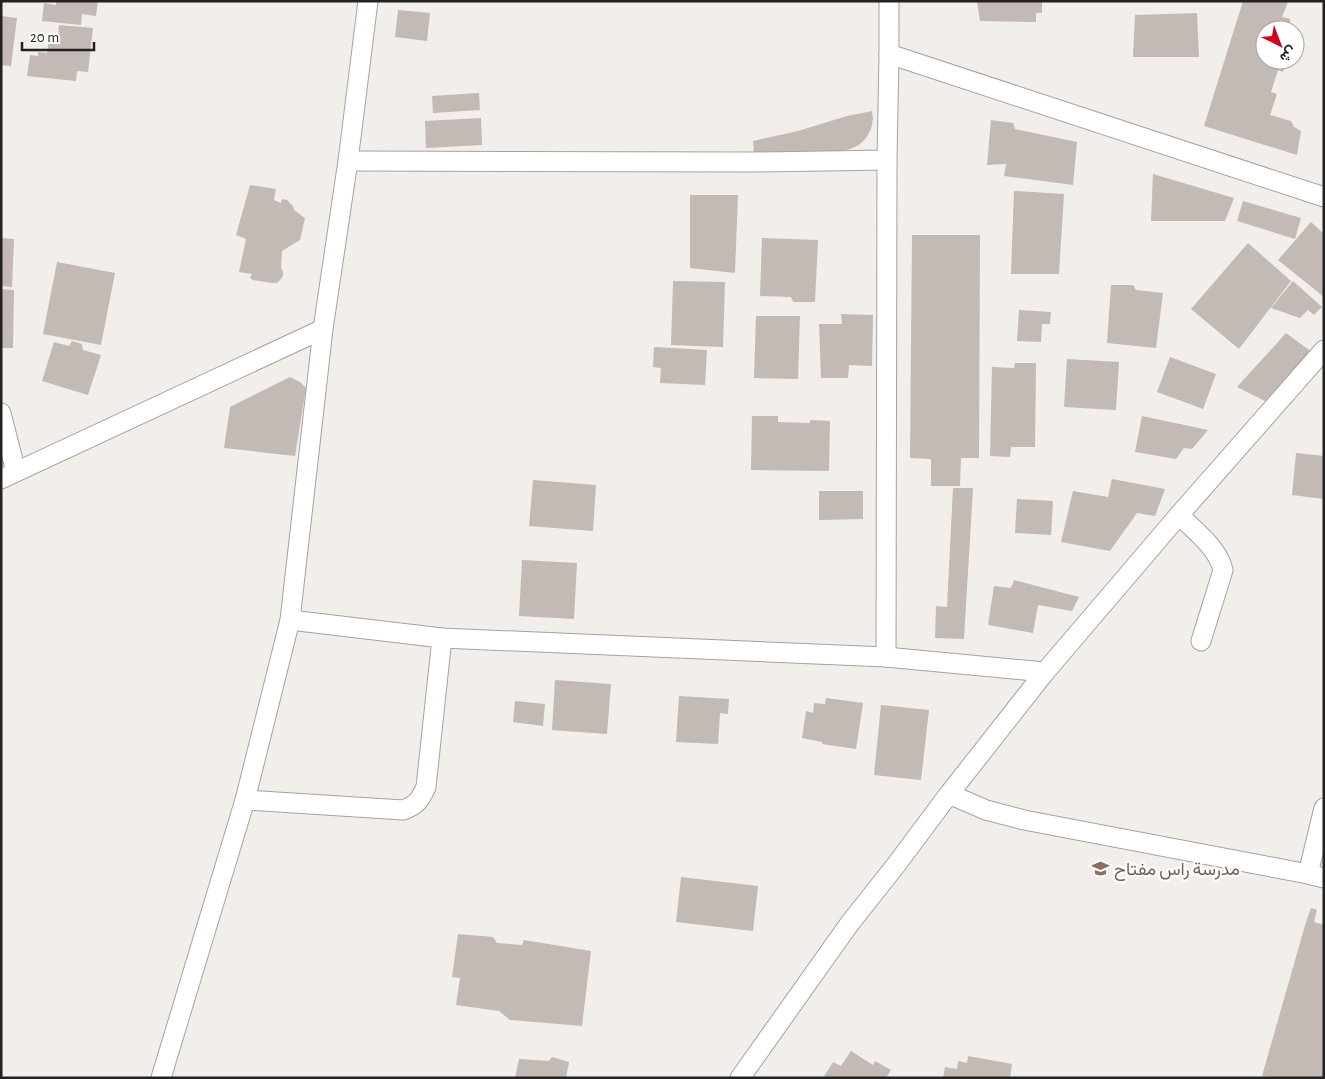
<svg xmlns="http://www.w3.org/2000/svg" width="1325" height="1079" font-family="'Alegreya Sans',Vazirmatn,sans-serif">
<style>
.building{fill:#c3b9b5}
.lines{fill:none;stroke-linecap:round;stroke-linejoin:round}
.minor-casing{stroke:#a3a3a3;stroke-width:21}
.minor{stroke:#fff;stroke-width:19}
.labels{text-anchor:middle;stroke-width:4.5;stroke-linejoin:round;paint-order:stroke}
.education-label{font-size:18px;fill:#785e54;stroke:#fff;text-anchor:start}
</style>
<rect width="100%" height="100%" fill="#f2eee9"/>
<g class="building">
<path d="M56,1H98L96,16L82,14L81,25L42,21L44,3L56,5Z"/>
<path d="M977,1H1042V13H1036V22L980,21Z"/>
<path d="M1243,1L1262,2L1263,1L1288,2L1282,17L1290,19V30H1265V60H1287L1283,72L1278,70L1271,92L1277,94L1270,115L1291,121L1294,127L1301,131L1297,155L1204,126Z"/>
<path d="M398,10L430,13L427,41L395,37Z"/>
<path d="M1197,13L1199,57H1133L1135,15Z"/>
<path d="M1,16L17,18L11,66L1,65Z"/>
<path d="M59,25L93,28L88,72L77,71L76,81L27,76L30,55L38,56V52L47,53L49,38L58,39Z"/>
<path d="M479,93L480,110L433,113L432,96Z"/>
<path d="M872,111L873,119L871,129L866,138L859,145L850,149L840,151L754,153L753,141L798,131L847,116Z"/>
<path d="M481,118L482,145L426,148L425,121Z"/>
<path d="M991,120L1013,123L1015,129L1077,142L1073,185L1004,176L1006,164L987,165Z"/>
<path d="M1153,174L1234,198L1225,221H1151Z"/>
<path d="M250,185L276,189L274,200L281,203L282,199L287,200L293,206L294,210L305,218L300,240L282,251L281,267L283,272V276L280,280L277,283H272L253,280L250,278L252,274L239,272L246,239L236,235Z"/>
<path d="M1014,191L1064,194L1059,274H1011Z"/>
<path d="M690,195H738L735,273L690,268Z"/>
<path d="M1243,201L1301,218L1295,239L1237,221Z"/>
<path d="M1311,222L1324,234V297L1278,260Z"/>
<path d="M912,235H980L979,458H961L960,486H931V459L910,458Z"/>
<path d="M1,238L14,239L12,287L1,286Z"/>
<path d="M762,238L818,240L815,302H793L791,297L760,296Z"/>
<path d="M1248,243L1291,281L1239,349L1191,309Z"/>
<path d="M57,262L115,273L101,345L43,334Z"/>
<path d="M673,281L725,282L723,347L671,345Z"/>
<path d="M1293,281L1322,307L1314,315L1308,310L1300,318L1271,308Z"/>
<path d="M1111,285H1133L1136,290L1163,293L1156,348L1107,343Z"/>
<path d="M1,289L14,290L13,348H1Z"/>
<path d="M1019,310L1051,312L1050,324H1042L1041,342L1017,341Z"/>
<path d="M841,314L873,315L872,366L849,365L848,378H821L819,324H842Z"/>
<path d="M756,316H800L798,379L754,378Z"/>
<path d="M1286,333L1317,356L1267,402L1237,387Z"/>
<path d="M72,341L82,344L83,350L101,355L88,395L42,381L54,342L69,346Z"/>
<path d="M654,347L707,350L705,385L660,383L661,368L653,367Z"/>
<path d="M1170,357L1216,374L1203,409L1157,392Z"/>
<path d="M1067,359L1119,362L1116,410L1064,407Z"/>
<path d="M1015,363H1036L1035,447H1011L1010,457L990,456L992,367L1014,368Z"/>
<path d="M290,377L300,382L306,388L295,456L224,448L230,407Z"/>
<path d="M752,416H778V422L810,423V420L830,421L829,471L751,470Z"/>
<path d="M1142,416L1208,430L1192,449L1184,448L1176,459L1135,452Z"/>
<path d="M1296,453L1324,456V499L1292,495Z"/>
<path d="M1112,479L1165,489L1155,516L1137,513L1110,551L1061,542L1073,491L1108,497Z"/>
<path d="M533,480L596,485L593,531L529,526Z"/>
<path d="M953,488H973L964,639L935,638L936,606L947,607Z"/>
<path d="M819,491H863V519L819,520Z"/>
<path d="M1017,499L1053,501L1051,535L1015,533Z"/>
<path d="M522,560L577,563L574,619L519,616Z"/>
<path d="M1014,580L1079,597L1072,611L1038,605L1033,633L988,625L994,586L1011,588Z"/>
<path d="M555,680L611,684L607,734L552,730Z"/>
<path d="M679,696L729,699L728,714L720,713L718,744L676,742Z"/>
<path d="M826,698L863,703L856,749L822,744V742L802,738L806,711L813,713L814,703L825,704Z"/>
<path d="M515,701L545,704L543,726L513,722Z"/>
<path d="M881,705L929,710L921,780L874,775Z"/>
<path d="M681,877L758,886L753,931L676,922Z"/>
<path d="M1311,908L1317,910L1314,922L1324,925V1078H1277L1262,1076L1306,922Z"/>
<path d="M458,934L493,937L497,943L522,945L524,940L591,951L582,1026L510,1020L499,1011L456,1005L460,978L452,977Z"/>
<path d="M851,1051L873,1065L875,1061L891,1070L886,1078H823L833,1062L841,1066Z"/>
<path d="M968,1056L1012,1064L1010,1078H943L945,1067L957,1069L958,1061L967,1063Z"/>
<path d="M552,1057L569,1062L566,1078H515L519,1059L549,1061Z"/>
</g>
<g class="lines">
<defs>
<g id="minor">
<path d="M889,54L1324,197"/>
<path d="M348,161L754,162L887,160"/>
<path d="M1,413L16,472"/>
<path d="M1,479L323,329L348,161L368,1"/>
<path d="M1179,515C1195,531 1218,548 1223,570L1201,641"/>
<path d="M290,620L442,638L886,657L1045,672"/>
<path d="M886,657L887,160L889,54V1"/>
<path d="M949,794L986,810L1024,820L1308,874L1324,878"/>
<path d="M245,800L403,810C417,805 420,800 426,787L442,638"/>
<path d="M1308,874L1324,808"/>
<path d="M161,1078L245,800L290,620L323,329"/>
<path d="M740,1078L850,923L896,865L949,794L1045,672L1179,515L1324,350"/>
</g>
</defs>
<use href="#minor" class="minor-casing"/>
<use href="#minor" class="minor"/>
</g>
<defs>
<symbol id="school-bare" viewBox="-9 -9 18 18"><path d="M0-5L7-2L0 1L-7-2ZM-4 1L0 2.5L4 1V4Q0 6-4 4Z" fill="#8d6e63" stroke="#fff" stroke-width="2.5" paint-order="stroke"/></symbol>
</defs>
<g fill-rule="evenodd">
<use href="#school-bare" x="1088" y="856" width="25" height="25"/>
</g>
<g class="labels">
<g class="education-label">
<text x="1114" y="875">مدرسة راس مفتاح</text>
</g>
</g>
<rect width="1325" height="1079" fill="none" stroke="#222222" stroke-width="5"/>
<g transform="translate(1280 45) rotate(138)"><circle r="24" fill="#ffffff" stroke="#a7a7a7"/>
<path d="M0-4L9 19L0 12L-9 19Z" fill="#d0041d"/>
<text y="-8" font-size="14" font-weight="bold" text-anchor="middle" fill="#222222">ش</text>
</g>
<path d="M22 42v8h72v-8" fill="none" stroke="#222222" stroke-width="2.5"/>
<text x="30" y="42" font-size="15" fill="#222222" stroke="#ffffff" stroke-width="4" paint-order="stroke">20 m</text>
</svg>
